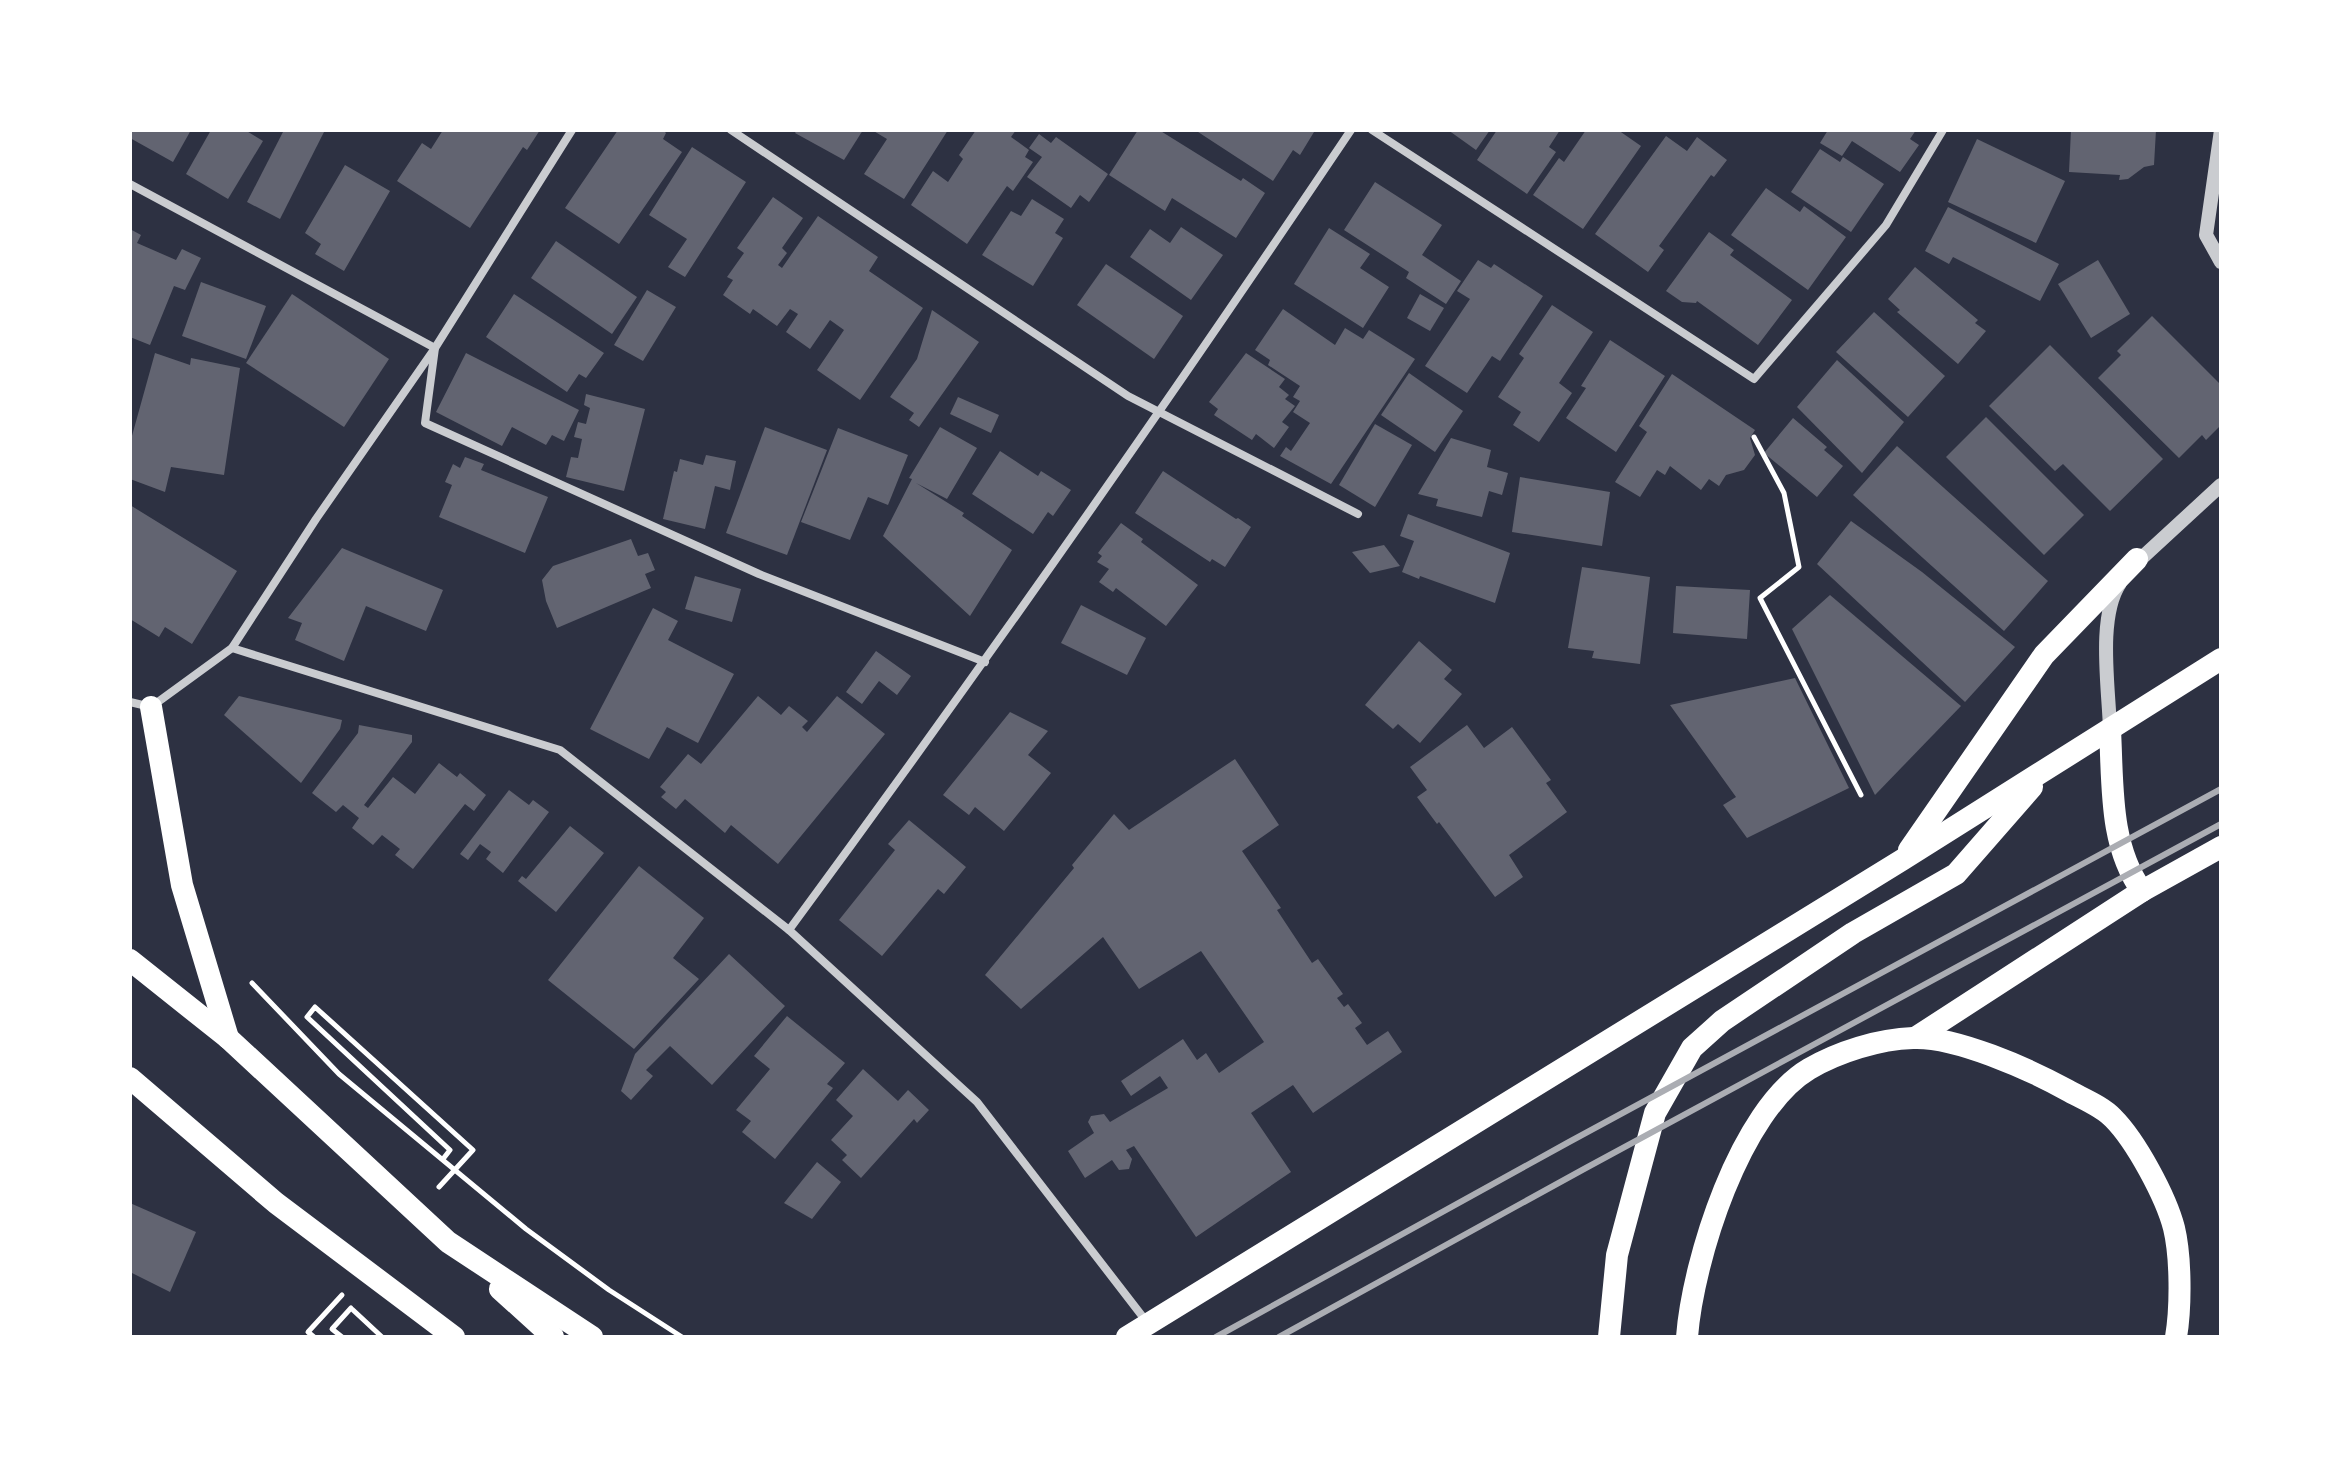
<svg xmlns="http://www.w3.org/2000/svg" width="2351" height="1467" font-family="Raleway,sans-serif">
<style>
.building{fill:#626471}
.lines{fill:none;stroke-linecap:round;stroke-linejoin:round}
.path{stroke:#fff;stroke-width:5}
.minor{stroke:#caccd0;stroke-width:8}
.tertiary{stroke:#caccd0;stroke-width:14}
.trunk{stroke:#fff;stroke-width:22}
.rail{stroke:#abadb3;stroke-width:6}
</style>
<rect width="100%" height="100%" fill="#2d3142"/>
<g class="building">
<path d="M130,130H191L173,162L130,138Z"/>
<path d="M211,130H245L263,141L228,199L186,174Z"/>
<path d="M284,130H325L280,219L247,202Z"/>
<path d="M443,130H540L527,150L523,147L470,228L397,181L422,143L431,149Z"/>
<path d="M618,130H663L666,133L663,139L682,152L619,244L565,208Z"/>
<path d="M797,130H863L844,160L795,133Z"/>
<path d="M872,130H948L904,199L864,174L887,139Z"/>
<path d="M976,130H1016L1011,137L1029,150L1025,157L1033,162L1013,191L1007,186L967,244L911,205L933,171L948,182L963,159L959,155Z"/>
<path d="M1138,130H1159L1241,181L1243,178L1265,193L1236,238L1172,198L1165,211L1109,175Z"/>
<path d="M1195,130H1311L1314,132L1300,155L1293,150L1273,181Z"/>
<path d="M1448,130H1490L1476,150Z"/>
<path d="M1497,130H1560L1549,147L1556,152L1527,194L1477,160Z"/>
<path d="M1586,130H1618L1641,146L1583,229L1533,195L1559,158L1564,162Z"/>
<path d="M1828,130H1916L1910,139L1919,145L1900,172L1852,141L1842,156L1820,143Z"/>
<path d="M2071,130H2156L2154,165L2144,167L2128,179L2119,180L2120,175L2069,172Z"/>
<path d="M1039,134L1051,143L1056,137L1108,174L1089,202L1080,195L1071,208L1027,177L1042,157L1029,148Z"/>
<path d="M1666,136L1687,151L1697,137L1727,160L1714,177L1711,175L1659,246L1664,250L1648,272L1595,234Z"/>
<path d="M1977,139L2065,181L2036,243L1948,202Z"/>
<path d="M692,147L746,182L685,277L668,267L687,239L649,215Z"/>
<path d="M1820,149L1840,162L1843,157L1884,184L1851,232L1791,192Z"/>
<path d="M345,165L390,191L344,271L315,254L321,244L305,233Z"/>
<path d="M1375,182L1442,225L1422,255L1461,281L1446,304L1406,278L1409,272L1344,230Z"/>
<path d="M1766,188L1800,212L1804,206L1846,237L1808,290L1731,235Z"/>
<path d="M773,197L803,218L782,248L787,253L778,265L782,268L818,216L878,257L869,271L923,308L860,400L817,370L844,330L830,320L810,349L786,332L798,314L790,309L777,326L753,309L750,314L723,295L733,280L727,277L744,253L737,248Z"/>
<path d="M1032,199L1064,219L1055,233L1063,238L1033,286L982,255L1011,211L1021,216Z"/>
<path d="M1948,207L2059,264L2040,301L1953,257L1949,264L1925,251Z"/>
<path d="M1181,227L1223,255L1191,300L1130,257L1150,229L1170,243Z"/>
<path d="M1329,228L1370,254L1360,268L1389,287L1363,328L1294,284Z"/>
<path d="M130,229L141,235L137,243L176,260L182,249L201,258L185,290L174,286L150,345L130,337Z"/>
<path d="M1709,232L1734,250L1730,255L1792,300L1758,345L1697,301L1696,303L1682,302L1666,291Z"/>
<path d="M556,241L637,297L612,334L531,278Z"/>
<path d="M1478,260L1491,268L1494,264L1543,296L1500,361L1492,356L1467,393L1425,366L1470,299L1457,291Z"/>
<path d="M2098,260L2130,314L2091,338L2058,284Z"/>
<path d="M1106,264L1183,316L1154,359L1077,305Z"/>
<path d="M1915,267L1978,320L1975,323L1986,331L1958,364L1897,312L1900,310L1888,299Z"/>
<path d="M201,282L266,306L246,359L182,336Z"/>
<path d="M647,290L676,307L643,361L614,345Z"/>
<path d="M292,294L389,359L344,427L246,363Z"/>
<path d="M514,294L604,353L586,378L579,374L567,392L486,337Z"/>
<path d="M1420,294L1444,308L1430,331L1407,318Z"/>
<path d="M1552,305L1593,332L1559,383L1572,393L1539,442L1513,425L1521,412L1498,397L1524,358L1519,354Z"/>
<path d="M1283,309L1335,345L1345,328L1363,339L1369,330L1415,359L1331,484L1280,456L1286,447L1291,451L1310,423L1293,412L1300,401L1293,397L1300,386L1268,365L1270,360L1255,350Z"/>
<path d="M932,310L979,342L919,427L909,420L914,413L890,397L917,359Z"/>
<path d="M1874,312L1945,376L1908,417L1836,352Z"/>
<path d="M2152,316L2221,385V425L2206,440L2202,435L2179,458L2098,378L2121,355L2117,351Z"/>
<path d="M1610,340L1665,376L1616,452L1566,418L1586,388L1581,386Z"/>
<path d="M2050,345L2163,459L2110,511L2063,464L2055,471L1989,406Z"/>
<path d="M155,353L190,365L191,358L240,368L224,475L171,467L165,492L130,479V443Z"/>
<path d="M466,353L579,410L564,441L552,435L546,445L512,427L502,446L436,412Z"/>
<path d="M1246,353L1285,379L1279,387L1289,395L1285,399L1295,406L1282,422L1289,427L1274,448L1256,434L1252,440L1214,415L1218,409L1209,402Z"/>
<path d="M1837,360L1904,422L1862,473L1797,407Z"/>
<path d="M1409,373L1463,411L1435,452L1381,415Z"/>
<path d="M1672,374L1755,430L1750,438L1755,455L1744,470L1726,475L1719,486L1709,479L1701,490L1670,466L1665,475L1657,470L1640,497L1615,482L1647,432L1639,426Z"/>
<path d="M586,394L645,409L624,491L566,477L571,457L578,458L582,439L574,437L578,422L586,424L590,408L584,405Z"/>
<path d="M958,397L999,415L991,433L950,414Z"/>
<path d="M1986,417L2084,515L2044,555L1946,457Z"/>
<path d="M1793,418L1827,447L1824,450L1843,466L1817,497L1764,453Z"/>
<path d="M1375,424L1412,445L1375,507L1339,485Z"/>
<path d="M765,427L827,450L787,555L726,533Z"/>
<path d="M940,427L977,448L947,499L916,483L964,513L962,516L1012,550L970,616L883,536L912,479L909,478Z"/>
<path d="M838,428L908,455L888,505L868,497L850,540L801,522Z"/>
<path d="M1451,438L1491,450L1487,467L1508,473L1502,495L1489,491L1482,517L1436,506L1438,499L1418,494Z"/>
<path d="M1897,446L2048,581L2004,631L1853,495Z"/>
<path d="M1000,451L1038,476L1041,471L1071,490L1053,516L1048,512L1033,534L972,494Z"/>
<path d="M706,455L736,461L730,490L715,486L705,529L663,519L674,471L677,472L680,459L703,465Z"/>
<path d="M465,457L484,464L481,470L548,497L525,553L439,517L452,485L445,482L453,464L460,468Z"/>
<path d="M1163,471L1236,519L1238,518L1251,527L1225,567L1212,559L1210,562L1135,513Z"/>
<path d="M1520,477L1610,492L1602,546L1512,532Z"/>
<path d="M130,505L237,571L192,644L165,627L159,637L130,619Z"/>
<path d="M1408,514L1510,553L1495,603L1420,576L1419,579L1402,572L1414,541L1400,536Z"/>
<path d="M1851,521L1922,572L2015,647L1965,702L1817,564Z"/>
<path d="M1121,523L1143,539L1141,542L1198,585L1166,626L1116,588L1113,592L1099,582L1109,569L1097,562L1102,556L1098,553Z"/>
<path d="M631,539L638,556L648,553L655,570L645,574L651,588L557,628L546,601L542,580L553,566Z"/>
<path d="M1384,545L1400,566L1370,573L1352,552Z"/>
<path d="M342,548L443,590L426,631L366,606L344,661L295,640L302,623L288,618Z"/>
<path d="M1582,567L1650,577L1640,664L1592,658L1594,651L1568,648Z"/>
<path d="M695,576L741,589L732,622L685,609Z"/>
<path d="M1676,586L1750,590L1747,639L1673,633Z"/>
<path d="M1830,595L1961,706L1875,795L1792,629Z"/>
<path d="M1081,605L1146,638L1127,675L1061,643Z"/>
<path d="M653,608L678,621L668,640L734,674L698,743L667,727L649,759L590,729Z"/>
<path d="M1419,641L1452,670L1444,679L1462,694L1420,743L1398,724L1393,729L1365,705Z"/>
<path d="M876,651L911,676L897,695L879,681L862,704L846,692Z"/>
<path d="M1795,678L1849,788L1747,838L1723,805L1736,797L1670,705Z"/>
<path d="M239,696L342,720L340,729L301,783L224,715Z"/>
<path d="M758,696L781,715L789,706L808,721L802,727L807,732L837,696L885,734L778,864L731,825L725,833L685,799L676,809L661,797L666,792L660,787L688,754L701,764Z"/>
<path d="M1010,712L1048,731L1028,755L1051,773L1004,831L975,807L969,815L943,795Z"/>
<path d="M359,725L412,735V742L364,805L368,808L393,777L415,794L439,763L457,777L460,773L486,795L474,811L465,804L413,869L395,855L400,849L382,835L373,845L352,828L359,818L343,805L336,812L312,793L358,733Z"/>
<path d="M1467,725L1484,748L1512,727L1551,780L1546,783L1567,812L1509,855L1523,877L1495,897L1439,822L1437,824L1417,797L1427,790L1410,767Z"/>
<path d="M1235,759L1279,825L1242,851L1281,908L1277,910L1312,963L1318,959L1343,994L1337,998L1344,1007L1348,1004L1362,1023L1355,1028L1367,1045L1388,1031L1402,1052L1313,1113L1293,1085L1251,1113L1291,1172L1196,1237L1134,1146L1126,1150L1132,1159L1129,1169L1119,1170L1112,1160L1085,1178L1068,1151L1094,1133L1088,1122L1091,1116L1104,1114L1110,1122L1168,1088L1160,1076L1131,1096L1121,1081L1183,1039L1197,1060L1206,1053L1219,1073L1264,1042L1201,951L1139,989L1103,937L1021,1009L985,975L1074,868L1072,865L1114,814L1129,830Z"/>
<path d="M509,790L529,805L533,800L549,812L503,873L486,859L491,852L480,844L468,860L460,854Z"/>
<path d="M909,820L966,867L944,894L938,889L882,956L839,920L895,850L888,844Z"/>
<path d="M570,826L604,853L556,912L518,881L522,876L526,879Z"/>
<path d="M639,866L704,918L673,958L699,979L634,1049L548,980Z"/>
<path d="M729,954L785,1006L712,1085L670,1046L646,1070L653,1076L631,1100L621,1091L635,1054Z"/>
<path d="M787,1016L845,1063L827,1084L833,1088L775,1159L742,1132L751,1121L736,1110L770,1069L754,1056Z"/>
<path d="M863,1069L898,1101L908,1090L929,1110L917,1123L914,1119L861,1178L842,1160L847,1155L831,1140L853,1116L836,1100Z"/>
<path d="M817,1162L841,1182L812,1219L784,1203Z"/>
<path d="M130,1203L196,1232L170,1292L130,1272Z"/>
</g>
<g class="lines">
<g class="path">
<path d="M1754,437L1784,493L1799,567L1760,598L1861,795"/>
<path d="M252,983L339,1074L526,1229L609,1290L682,1337"/>
<path d="M439,1187L473,1150L315,1007L307,1017L450,1150L443,1159"/>
<path d="M353,1310L382,1337"/>
<path d="M314,1337L308,1332L342,1295"/>
<path d="M342,1337L332,1329L351,1308"/>
</g>
<g class="minor">
<path d="M731,130L1128,396L1358,514"/>
<path d="M1372,130L1754,379L1886,225L1943,130"/>
<path d="M130,184L435,348L425,423L759,574L985,662"/>
<path d="M232,648L560,750L789,930L977,1102L1146,1321"/>
<path d="M130,702L151,707L232,648L316,519L435,348L572,130"/>
<path d="M789,930C982,668 1169,401 1351,130"/>
</g>
<g class="tertiary">
<path d="M2221,130L2206,235L2221,262"/>
<path d="M2133,566L2221,485"/>
<path d="M2110,730C2109,689 2097,617 2120,583"/>
</g>
<g class="trunk">
<path d="M151,707L182,885L228,1038"/>
<path d="M2110,730C2113,785 2109,845 2142,891"/>
<path d="M1909,850L2044,655L2137,559"/>
<path d="M130,960L228,1038L448,1242L592,1337"/>
<path d="M1915,1038L2142,891L2221,847"/>
<path d="M130,1078L276,1203L454,1337"/>
<path d="M500,1289L553,1337"/>
<path d="M1127,1337L1902,860L2221,659"/>
<path d="M1609,1337L1617,1255L1655,1113L1692,1048L1722,1021L1853,933L1956,874L2032,787"/>
<path d="M1687,1337C1693,1260 1740,1110 1809,1069C1838,1052 1879,1039 1913,1038C1955,1036 2029,1069 2067,1090C2081,1098 2102,1106 2113,1118C2136,1141 2166,1197 2174,1228C2181,1257 2181,1308 2176,1337"/>
</g>
<g class="rail">
<path d="M1216,1337L1569,1142L2221,789"/>
<path d="M1279,1337L1584,1169L2221,824"/>
</g>
</g>
<rect width="2351" height="1467" fill="none" stroke="#ffffff" stroke-width="264"/>
</svg>
